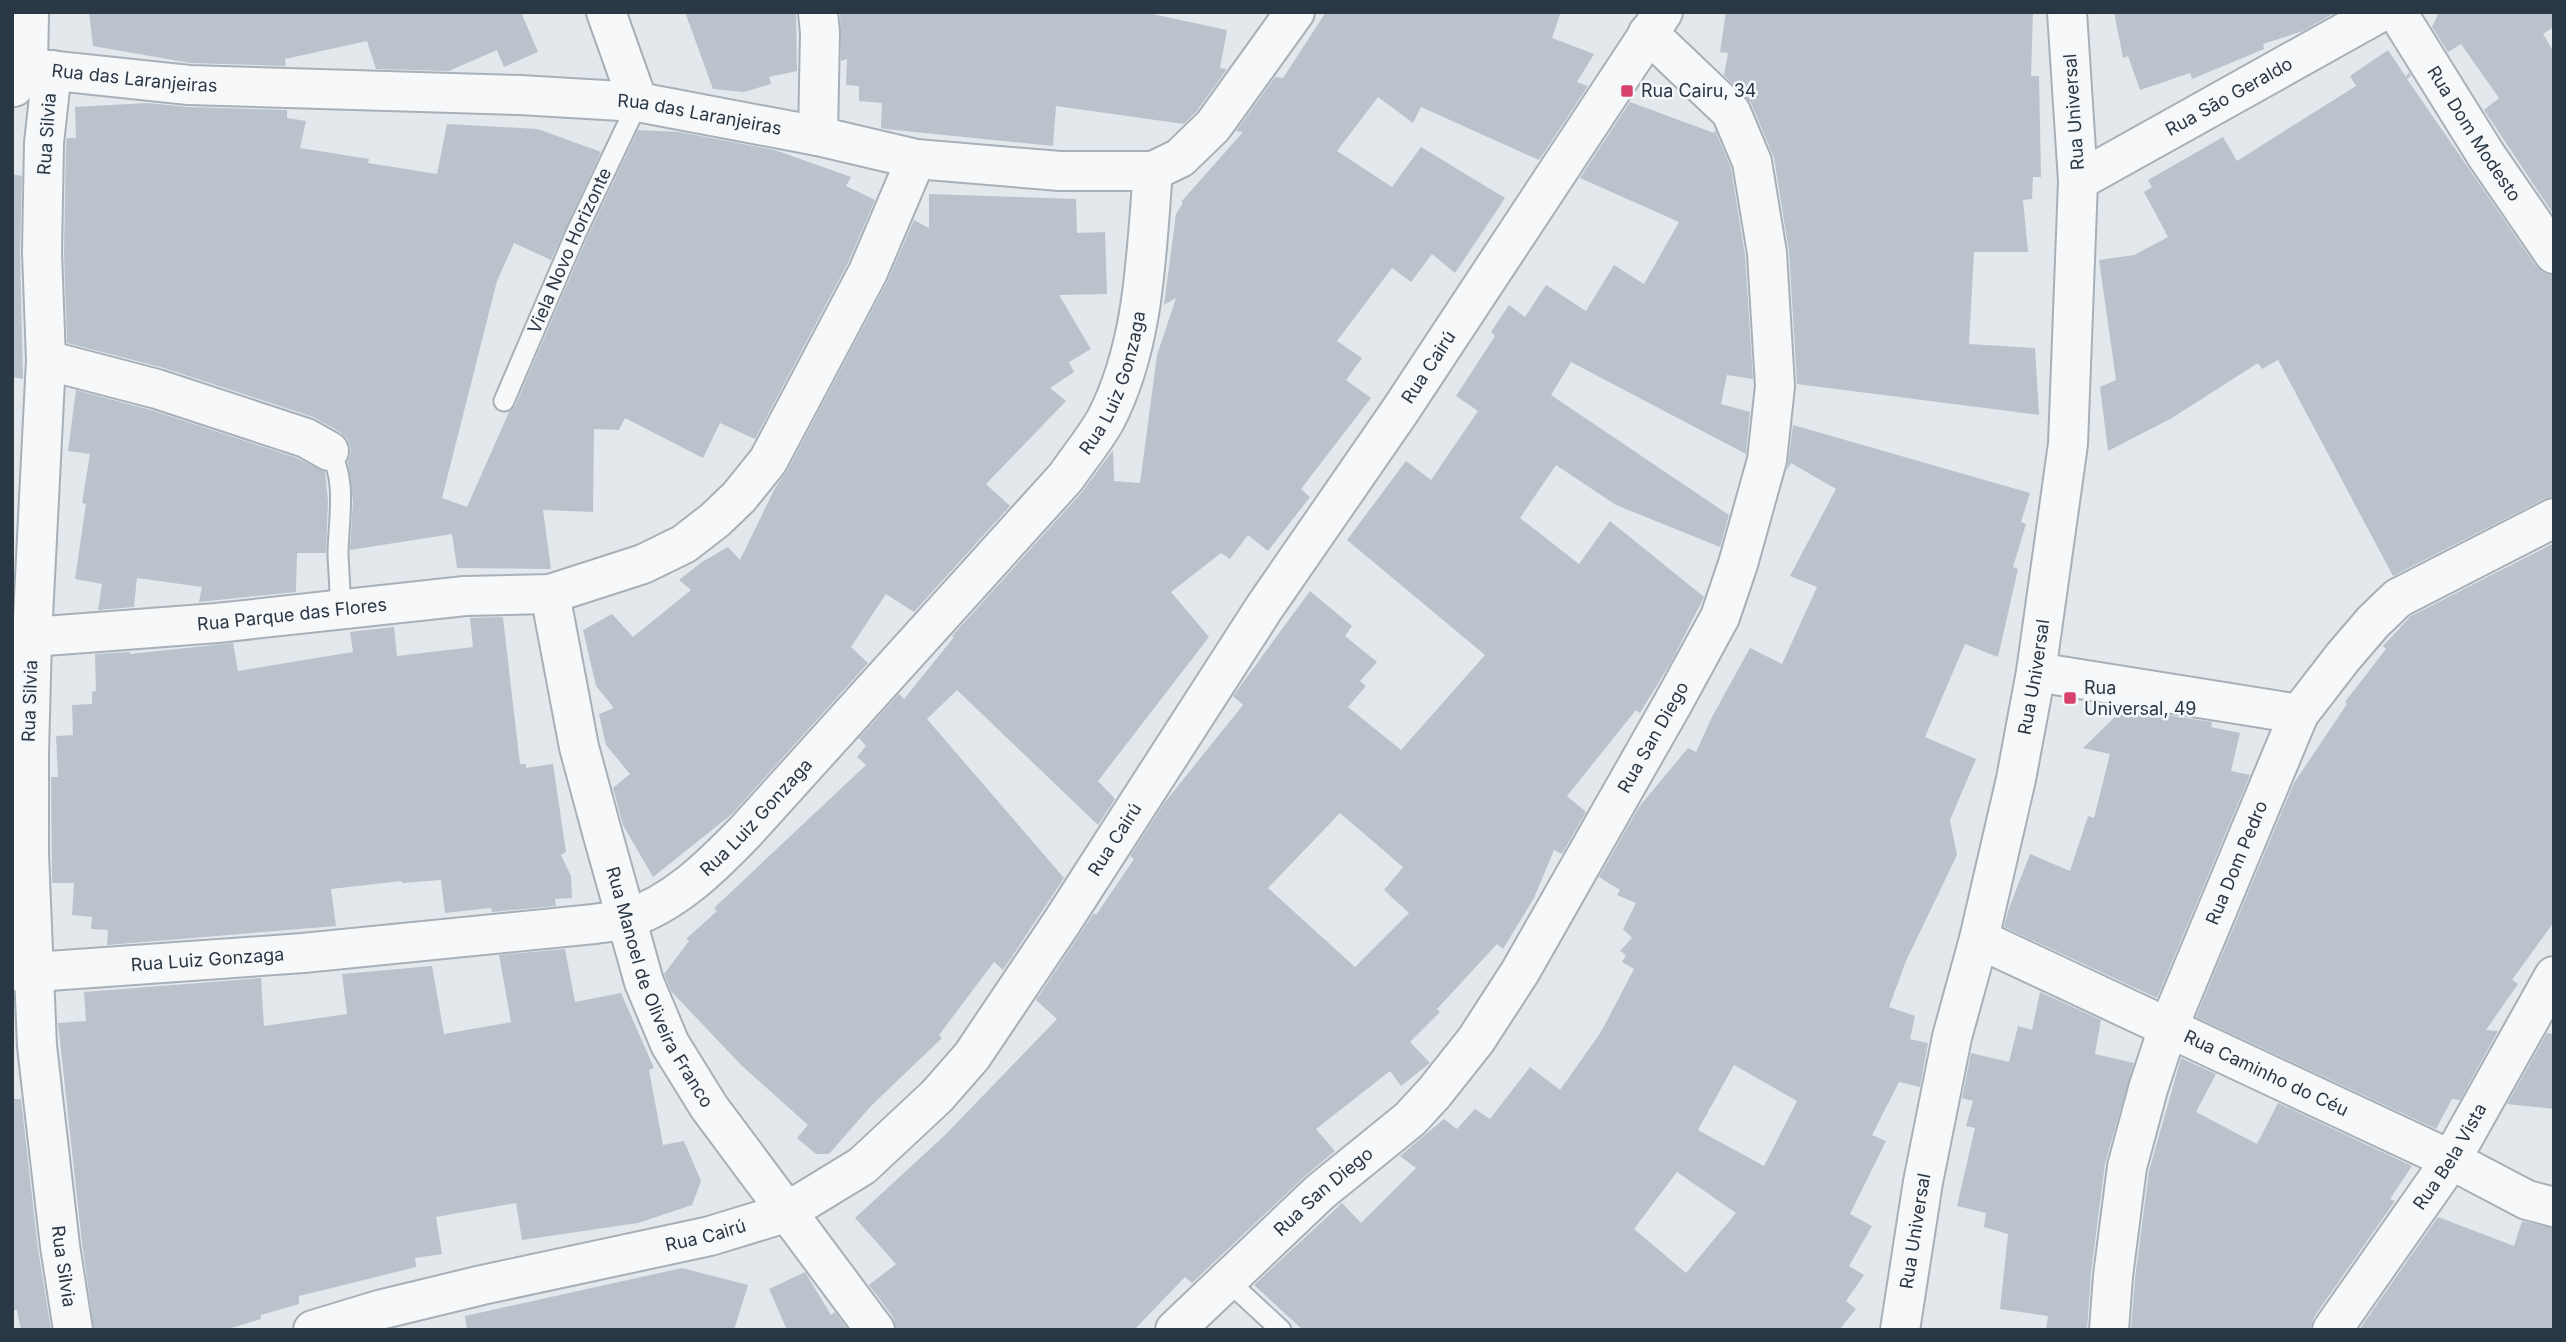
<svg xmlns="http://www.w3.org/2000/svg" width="2566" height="1342" font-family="Inter,sans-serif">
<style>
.building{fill:#bac2cb;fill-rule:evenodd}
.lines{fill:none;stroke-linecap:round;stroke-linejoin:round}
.lane-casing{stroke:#a8b0b7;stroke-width:23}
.street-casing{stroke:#a8b0b7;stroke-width:42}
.lane{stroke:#f7f8fa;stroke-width:19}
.street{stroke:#f7f8fa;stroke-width:38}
.poi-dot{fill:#d8416c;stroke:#f4f7f9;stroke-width:2.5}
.labels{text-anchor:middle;stroke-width:5;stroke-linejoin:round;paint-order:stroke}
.street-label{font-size:18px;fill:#2a3846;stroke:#f4f7f9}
.poi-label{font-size:18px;fill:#2a3846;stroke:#f4f7f9;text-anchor:start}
</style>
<rect width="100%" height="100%" fill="#e3e8ec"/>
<g class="building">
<path d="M89,12H521L538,52L504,67L497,50L449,71L376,69L367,41L285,59L286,66L190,63L93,46Z"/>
<path d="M685,12H796L797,71L769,77L771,84L744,92L713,89Z"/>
<path d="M840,12H1143L1227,30L1220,68L1227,69L1196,112L1184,124L1056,106L1053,146L885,129L881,128L882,103L859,101V86L846,85L847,59L841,61Z"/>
<path d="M1326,12H1561L1552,38L1594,54L1577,82L1588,86L1539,160L1421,107L1413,123L1378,97L1337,151L1392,187L1421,147L1505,198L1455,273L1432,254L1411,282L1392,268L1337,341L1362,358L1346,380L1371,398L1301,489L1310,497L1268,551L1248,535L1230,559L1221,553L1171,592L1209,637L1098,781L1115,799L1098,825L957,690L927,719L1064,878L1003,970L994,962L939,1035L942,1038L871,1106L829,1154H816L797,1138L808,1125L741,1065L671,991L664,974L689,941L686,939L717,911L714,908L866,765L857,757L866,746L859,738L899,694L904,699L954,637L952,636L1082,492L1113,450L1114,481L1140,483L1157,355L1176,298L1164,305L1176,214L1183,203L1181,202L1243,132L1236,131L1275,77L1283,78Z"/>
<path d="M1726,12H2033L2031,76H2039L2041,177H2033L2032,199L2023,200L2028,252H1974L1969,344L2035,348L2039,415L1797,384L1789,252L1774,158L1751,103L1724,75L1728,53L1720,52Z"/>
<path d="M2114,12H2336L2303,31L2263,44L2264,49L2192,79L2190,73L2140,90L2128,56L2123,58Z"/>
<path d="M2439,12H2554V27L2543,34L2554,52V215L2484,110L2499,98L2461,44L2448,52L2432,27Z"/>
<path d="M2388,50L2406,77L2409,72L2411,76L2407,79L2536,266L2544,273L2554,276V496L2544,499L2393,576L2278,360L2262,369L2258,363L2172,418L2108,451L2100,387L2116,380L2099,260L2134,255L2168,237L2144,192L2152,187L2148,180L2223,137L2237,161L2356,86L2350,76Z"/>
<path d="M1630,102L1714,133L1715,130L1731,168L1745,255L1753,379L1727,375L1721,404L1750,412L1746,454L1571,362L1551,395L1729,515L1720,547L1616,505L1556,465L1520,518L1579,564L1610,521L1704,597L1671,662L1640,713L1636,710L1567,796L1586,812L1562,854L1554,850L1534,898L1503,949L1497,944L1437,1009L1440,1012L1410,1042L1430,1063L1401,1086L1390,1071L1316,1129L1335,1151L1305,1176L1192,1283L1185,1277L1134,1330H896L893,1317L869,1285L896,1264L855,1218L944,1136L1057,1019L1036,1000L1094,913L1096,915L1134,859L1130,856L1165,802L1243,705L1233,696L1310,591L1352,626L1345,636L1377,662L1360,681L1366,686L1348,707L1401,750L1485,655L1347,540L1406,461L1431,480L1478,411L1456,396L1495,336L1491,332L1509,305L1525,317L1546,285L1586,311L1614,265L1644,284L1679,222L1580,178ZM1340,813L1403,867L1384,890L1409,913L1355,967L1268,888Z"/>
<path d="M148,103L188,107L287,110V118L306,121L300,148L369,159L368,163L437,174L447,124L538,129L601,152L551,260L514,243L497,281L442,498L467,507L509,412L515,406L587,238L638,130L679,132L775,150L851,177L846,186L875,200L848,263L755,439L720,423L703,458L625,418L619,430L594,429L593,512L543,510L551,569L457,568L452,534L350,550L353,501L348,462L351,450L347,439L340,432L313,417L164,368L67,343L64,252L66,144L67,138H76L75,107Z"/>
<path d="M12,174L22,176L20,252L23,379L12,377Z"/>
<path d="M929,194L1076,199L1077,233L1105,232L1107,294L1059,295L1091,349L1069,362L1074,372L1050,388L1066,401L986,484L1010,506L914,612L886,594L851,647L868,663L732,814L653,877L623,825L613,788L630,774L606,745L599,714L614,708L596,686L583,630L612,614L633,637L691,590L679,580L702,562L728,547L740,560L775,488L787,471L887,282L914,220L929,228Z"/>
<path d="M76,390L151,410L297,458L325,472L328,501L326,553H297L296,592L199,602L202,587L137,578L134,607L98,610L102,584L75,579L86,504L82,503L90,454L68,451Z"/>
<path d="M1793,425L2030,493L2021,522L2026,524L2013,567L2018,569L1998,657L1965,644L1925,737L1976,759L1950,820L1957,855L1906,961L1889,1007L1915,1016L1910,1039L1928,1043L1920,1087L1899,1082L1872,1135L1886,1141L1850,1214L1872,1226L1849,1266L1864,1275L1846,1301L1856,1309L1839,1330H1303L1254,1285L1342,1203L1361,1223L1416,1168L1400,1156L1444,1119L1457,1129L1475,1109L1490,1119L1530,1067L1560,1090L1601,1032L1634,969L1622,962L1626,955L1620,951L1632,938L1623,929L1636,903L1617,895L1620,890L1599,877L1639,807L1688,748L1696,752L1712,717L1750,648L1782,664L1817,587L1790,576L1836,489L1791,463L1787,471ZM1734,1065L1797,1101L1764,1166L1698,1130ZM1677,1172L1736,1213L1686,1273L1634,1229Z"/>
<path d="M2554,543V922L2512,980L2518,984L2486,1030L2498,1031L2460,1100L2452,1099L2436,1129L2196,1017L2294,783L2347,704L2345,702L2386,649L2383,646L2411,616Z"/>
<path d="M501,617L503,618L520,764H526V768L553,764L566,852L561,855L571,876L572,898L555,899L556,906L492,912L491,908L445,913L441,880L402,883V881L331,889L336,926L107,945L108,930L91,929L92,917L72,915L74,883H52L51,777H58L56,736L73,735L72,705L92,704V692L96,691L95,654L130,652V654L233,643L238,671L353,652L350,632L394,627L397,656L473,647L470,618Z"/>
<path d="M2134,710L2212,722L2211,727L2240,733L2231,771L2250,775L2157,998L2004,927L2009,908L2030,854L2070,871L2088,816L2094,818L2110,754L2083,748L2118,714Z"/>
<path d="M565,949L575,1002L621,993L654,1068L649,1070L663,1145L684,1141L701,1181L692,1205L638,1223L522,1240L516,1203L436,1217L442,1254L415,1258L416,1267L299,1296V1304L261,1315V1319L225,1330H94L82,1243L58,1023L86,1021L84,992L261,978L264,1026L347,1014L342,974L432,966L444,1034L511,1022L499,955Z"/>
<path d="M2040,992L2101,1020L2095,1054L2134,1063L2105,1164L2091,1273L2087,1330H2046L2048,1316L2000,1309L2008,1234L1984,1227L1986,1213L1957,1206L1975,1128L1966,1126L1973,1101L1962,1098L1971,1053L2009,1062L2018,1026L2032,1030Z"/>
<path d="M2547,1033L2554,1034V1109L2507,1104Z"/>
<path d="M2181,1058L2216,1074L2196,1112L2257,1144L2278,1103L2412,1166L2390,1199L2395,1201L2314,1317L2310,1330H2131L2135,1278L2149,1171Z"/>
<path d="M12,1099H21L38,1249L51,1330H21L17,1310H12Z"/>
<path d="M2438,1217L2514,1246L2522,1221L2554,1228V1330H2359Z"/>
<path d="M682,1268L748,1285L734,1330H467L465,1316Z"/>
<path d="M805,1272L831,1315L835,1312L848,1330H787L769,1289Z"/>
</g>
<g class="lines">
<defs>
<g id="lane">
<path id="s1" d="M504,401L576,233L638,102"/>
<path d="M329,451C348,479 338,522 338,555C339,573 340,592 341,610"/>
<path d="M1227,1280L1281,1330"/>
</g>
<g id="street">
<path d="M606,12L638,102"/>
<path d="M818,12L820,33L818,136"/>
<path id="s2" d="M2397,12L2486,155L2554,254"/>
<path id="s3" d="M28,68L189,85L520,95L638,102L818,136L916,159L1060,171H1153L1180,158L1213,126L1295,12"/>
<path id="s4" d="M52,70L44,143L42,252L46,360L32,637L29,753V855L37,1046L60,1246L73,1330"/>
<path d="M14,87L28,68L29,12"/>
<path id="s5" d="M2078,181L2381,12"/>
<path d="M46,360L157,389L306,438L329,451"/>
<path id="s6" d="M550,594L579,747L602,832L644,982L670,1044L709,1107L875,1330"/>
<path id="s7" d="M32,637L217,623L465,596L550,594L643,564L684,544L715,520L739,497L768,461L868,272L916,159"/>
<path d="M2036,672L2299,714"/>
<path id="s8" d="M1979,939L2451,1160L2527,1200L2554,1207"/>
<path id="s9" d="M12,971L35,972L303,953L594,924C605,922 617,922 627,919C675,903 711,867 745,832L1066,477C1079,458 1095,439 1106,419C1145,343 1146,254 1153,171"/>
<path id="s10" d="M313,1330L379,1310L482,1285L710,1236L785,1213L862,1166L937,1096L972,1056L1062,922L1264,608L1400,411L1663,12"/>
<path id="s11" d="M1175,1330L1320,1192L1410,1119L1434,1093L1476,1040L1520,972L1673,703L1720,617L1738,564L1767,460L1775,386L1767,253L1752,162L1731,112L1648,33"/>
<path id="s12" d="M1900,1330L1923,1182L1952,1037L1979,939L2016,779L2036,672L2068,444L2078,181L2067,12"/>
<path id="s13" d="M2109,1330L2113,1276L2127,1167L2148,1089L2168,1028L2299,714L2343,657L2373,622L2398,598L2554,518"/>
<path id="s14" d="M2332,1330L2451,1160L2554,976"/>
</g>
</defs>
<use href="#lane" class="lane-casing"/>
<use href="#street" class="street-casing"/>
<use href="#lane" class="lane"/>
<use href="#street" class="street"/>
</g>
<g class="poi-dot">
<rect x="1620" y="84" width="14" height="14" rx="3.5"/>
<rect x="2063" y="691" width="14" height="14" rx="3.5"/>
</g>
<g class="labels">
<g class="street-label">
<text dy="6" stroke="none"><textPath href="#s3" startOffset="107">Rua das Laranjeiras</textPath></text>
<text dy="6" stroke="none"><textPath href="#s5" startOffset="173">Rua São Geraldo</textPath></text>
<text transform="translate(2074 112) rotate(-94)" y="6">Rua Universal</text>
<text dy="6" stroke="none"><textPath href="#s3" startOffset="674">Rua das Laranjeiras</textPath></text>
<text transform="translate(47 134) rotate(-86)" y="6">Rua Silvia</text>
<text dy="6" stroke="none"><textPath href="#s2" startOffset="144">Rua Dom Modesto</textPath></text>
<text dy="6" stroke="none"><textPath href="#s1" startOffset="164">Viela Novo Horizonte</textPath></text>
<text dy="6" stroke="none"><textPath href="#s10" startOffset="1559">Rua Cairú</textPath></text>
<text dy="6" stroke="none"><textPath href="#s9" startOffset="1351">Rua Luiz Gonzaga</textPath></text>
<text dy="6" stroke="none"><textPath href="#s7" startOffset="261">Rua Parque das Flores</textPath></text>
<text dy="6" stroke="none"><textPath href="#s12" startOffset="667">Rua Universal</textPath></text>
<text transform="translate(30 701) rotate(-88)" y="6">Rua Silvia</text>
<text dy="6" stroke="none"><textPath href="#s11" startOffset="770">Rua San Diego</textPath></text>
<text dy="6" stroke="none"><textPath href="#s9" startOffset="784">Rua Luiz Gonzaga</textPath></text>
<text dy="6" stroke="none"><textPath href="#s10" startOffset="992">Rua Cairú</textPath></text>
<text dy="6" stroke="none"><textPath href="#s13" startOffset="488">Rua Dom Pedro</textPath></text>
<text dy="6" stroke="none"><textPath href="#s9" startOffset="196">Rua Luiz Gonzaga</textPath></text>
<text dy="6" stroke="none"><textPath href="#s6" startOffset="410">Rua Manoel de Oliveira Franco</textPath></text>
<text dy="6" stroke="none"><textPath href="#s8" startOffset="317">Rua Caminho do Céu</textPath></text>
<text dy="6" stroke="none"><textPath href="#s14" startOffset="210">Rua Bela Vista</textPath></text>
<text dy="6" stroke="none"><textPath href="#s11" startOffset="203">Rua San Diego</textPath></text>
<text dy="6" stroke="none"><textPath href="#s12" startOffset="100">Rua Universal</textPath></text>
<text dy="6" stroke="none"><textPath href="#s10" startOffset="404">Rua Cairú</textPath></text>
<text dy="6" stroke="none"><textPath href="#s4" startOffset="1199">Rua Silvia</textPath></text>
</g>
<g class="poi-label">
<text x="1641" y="97">Rua Cairu, 34</text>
<text x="2084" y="694">Rua<tspan x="2084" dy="21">Universal, 49</tspan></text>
</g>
</g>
<rect width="2566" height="1342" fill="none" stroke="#2a3846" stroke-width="28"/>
</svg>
